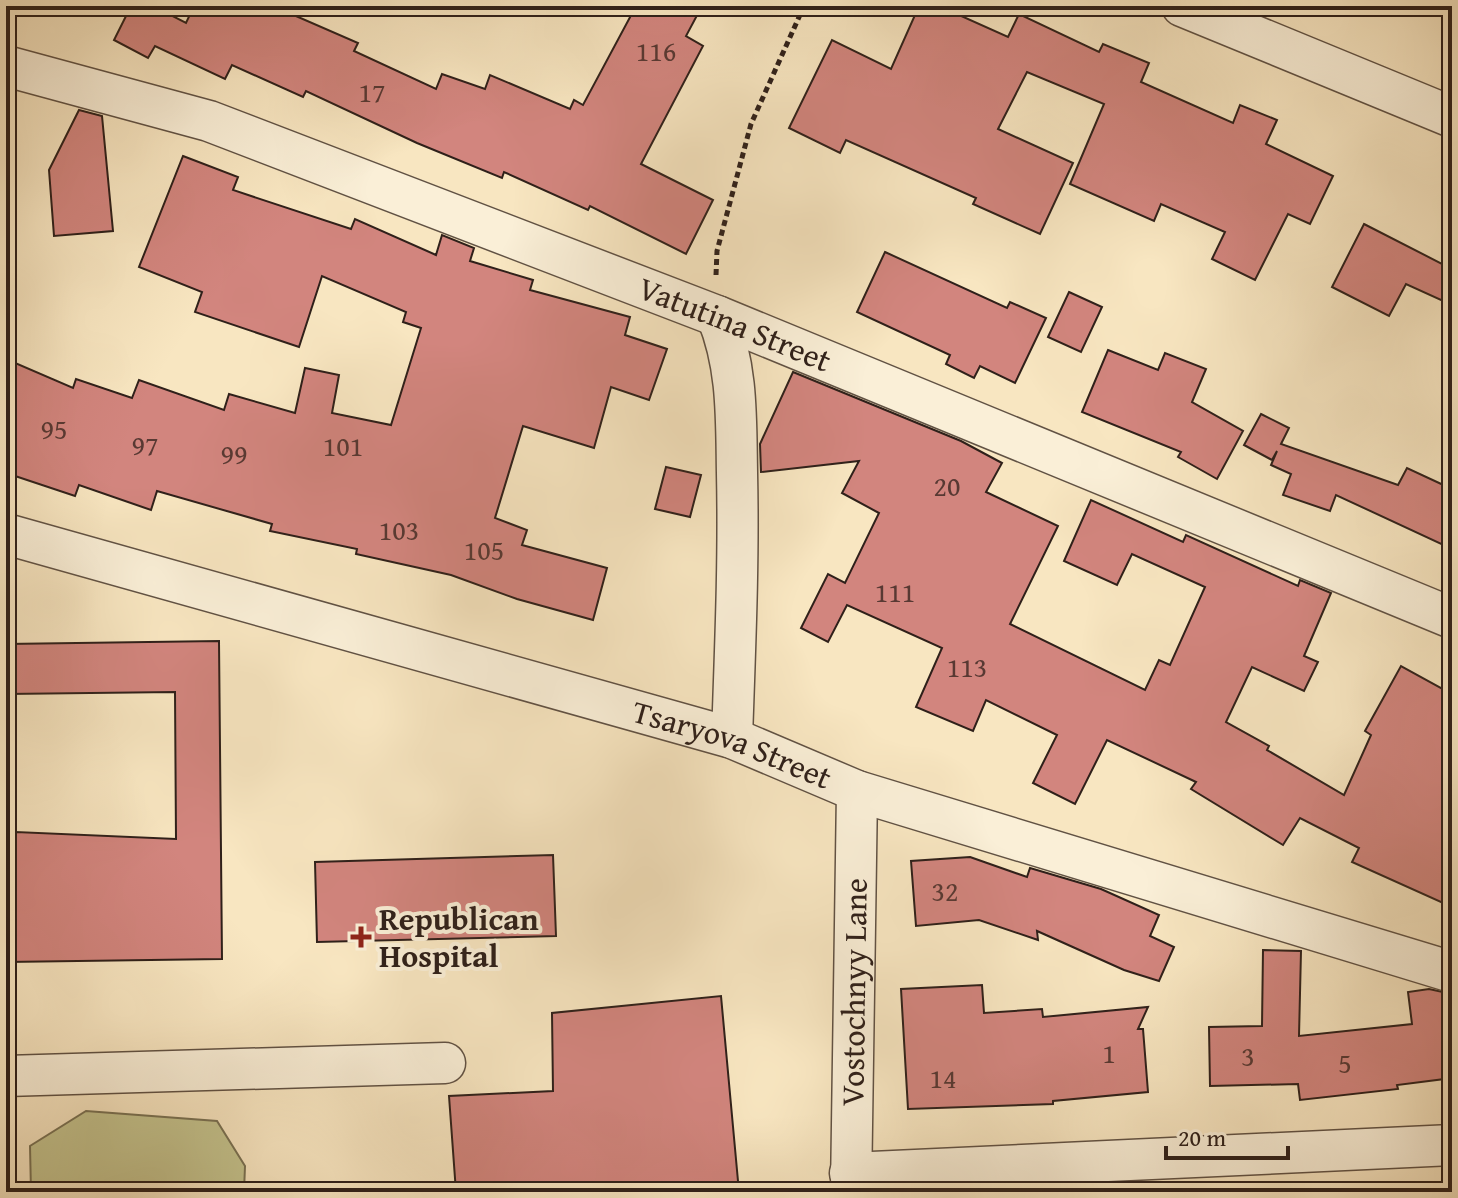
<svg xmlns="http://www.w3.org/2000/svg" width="1458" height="1198" font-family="'Gentium Book Plus',serif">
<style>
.green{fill:#c4c38e;stroke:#7a7254;stroke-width:2}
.building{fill:#d2857e;stroke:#2f201a;stroke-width:2}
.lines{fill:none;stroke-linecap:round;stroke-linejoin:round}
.minor-casing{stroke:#615244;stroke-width:43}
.path{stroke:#2f201a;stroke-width:5;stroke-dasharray:6 4;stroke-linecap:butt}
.minor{stroke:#faefd7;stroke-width:40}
.poi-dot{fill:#8f2418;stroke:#faefd7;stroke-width:3}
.labels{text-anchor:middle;stroke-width:8;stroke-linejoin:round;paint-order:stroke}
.number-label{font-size:28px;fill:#583933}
.street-label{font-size:32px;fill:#2f201a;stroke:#faefd7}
.poi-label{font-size:32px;font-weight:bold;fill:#2f201a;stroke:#faefd7;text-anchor:start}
</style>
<rect width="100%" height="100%" fill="#f8e6c1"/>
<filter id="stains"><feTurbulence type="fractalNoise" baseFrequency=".0025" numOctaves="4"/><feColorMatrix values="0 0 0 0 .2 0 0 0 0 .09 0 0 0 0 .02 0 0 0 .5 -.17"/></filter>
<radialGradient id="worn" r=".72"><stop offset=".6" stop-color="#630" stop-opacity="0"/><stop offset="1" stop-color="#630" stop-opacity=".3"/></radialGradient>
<path class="green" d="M86,1111L217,1121L245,1166L244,1192H31L30,1146Z"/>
<g class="building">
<path d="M131,6H153L186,23L194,6H273L358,43L354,51L436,89L442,74L485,89L490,75L570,109L574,100L583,105L636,6H702L686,36L703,46L641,164L713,200L686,254L590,206L588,210L504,172L502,178L417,143L306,91L303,97L232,65L225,79L155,46L148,58L114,40Z"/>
<path d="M919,6H939L1008,37L1019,14L1099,52L1103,44L1149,63L1141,82L1233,123L1240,105L1277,120L1266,144L1333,176L1310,224L1288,214L1255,280L1212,259L1225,232L1161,204L1154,221L1070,184L1104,104L1027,72L998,129L1073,163L1040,234L973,204L976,198L846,140L840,153L789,128L832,40L891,69Z"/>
<path d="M79,110L102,116L113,231L54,236L49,170Z"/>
<path d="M183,156L238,177L233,190L351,229L355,219L436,255L442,235L474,248L470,261L533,280L530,290L630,317L625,335L667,349L649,400L611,387L594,448L523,426L495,518L527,530L522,545L607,568L593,620L517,599L451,575L356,554L357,549L270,531L272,524L157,491L151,510L79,485L75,496L6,473V359L73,388L76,379L132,398L139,380L224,410L229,394L295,413L305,368L339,375L332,413L391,425L421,328L403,322L406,312L322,276L299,347L195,312L202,292L139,267Z"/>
<path d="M1364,224L1452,269V305L1406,284L1389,316L1332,287Z"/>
<path d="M885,252L1007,308L1010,302L1046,318L1015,383L980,366L974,378L946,364L950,355L857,312Z"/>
<path d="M1069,292L1102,307L1081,352L1048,337Z"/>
<path d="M1108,350L1158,370L1165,353L1206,369L1192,402L1243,431L1217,479L1178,457L1181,452L1082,412Z"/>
<path d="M793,372L961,441L1002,463L986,492L1058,526L1010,624L1145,690L1159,660L1170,665L1205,587L1132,554L1117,585L1064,561L1091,500L1183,542L1186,535L1298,586L1300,580L1331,593L1304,656L1318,662L1304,691L1252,667L1226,722L1269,746L1267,750L1344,795L1371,735L1365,731L1401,666L1452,694V907L1352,862L1359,848L1300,818L1283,845L1191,789L1196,782L1107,740L1075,804L1033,783L1057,735L986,700L973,731L916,707L942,648L847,605L828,642L801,628L828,574L845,583L879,513L842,493L859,461L761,472L760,444Z"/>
<path d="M1261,414L1289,428L1281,444L1398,485L1407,468L1452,489V549L1336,495L1330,511L1283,495L1291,474L1271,465L1277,451L1272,460L1244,445Z"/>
<path d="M666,467L701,475L690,517L655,509Z"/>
<path d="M219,641L222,959L6,962V906H14L16,832L176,839L175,692L6,694V644Z"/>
<path d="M553,855L556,936L317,942L315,862Z"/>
<path d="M970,857L1027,877L1030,868L1101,889L1159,915L1150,936L1174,947L1159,981L1124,970L1037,931L1038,940L979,920L916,926L911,861Z"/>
<path d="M1263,950L1301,951L1299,1036L1412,1024L1408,992L1429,989L1452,994V1078L1397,1085L1398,1089L1300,1100L1298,1084L1210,1086L1209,1027L1262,1026Z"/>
<path d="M982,985L984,1013L1042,1009L1043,1017L1148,1007L1138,1029H1143L1148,1092L1053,1101V1104L908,1109L901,989Z"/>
<path d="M721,996L739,1192H456L449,1096L553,1091L552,1013Z"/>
</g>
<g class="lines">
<defs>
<g id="minor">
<path d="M1182,6L1452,117"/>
<path id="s1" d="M6,66L209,121L717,316L1452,618"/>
<path d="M717,316C738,367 736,419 737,473C739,562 735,650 732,738"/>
<path id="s2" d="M6,534L732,738L857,791L1452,972"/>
<path d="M6,1076L445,1063"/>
<path d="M850,1173L1452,1145"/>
<path id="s3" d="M851,1192L857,791"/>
</g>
</defs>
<use href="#minor" class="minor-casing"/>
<path class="path" d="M716,275L717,251L751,124L804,6"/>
<use href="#minor" class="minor"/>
</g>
<path class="poi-dot" d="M357 925h8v8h8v8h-8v8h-8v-8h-8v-8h8z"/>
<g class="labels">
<g class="number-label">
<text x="656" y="61">116</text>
<text x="372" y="102">17</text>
<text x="54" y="439">95</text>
<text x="145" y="455">97</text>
<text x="343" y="456">101</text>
<text x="234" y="464">99</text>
<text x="947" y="496">20</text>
<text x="399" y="540">103</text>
<text x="484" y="560">105</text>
<text x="895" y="602">111</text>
<text x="967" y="677">113</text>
<text x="945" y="901">32</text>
<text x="1109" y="1063">1</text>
<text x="1248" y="1066">3</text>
<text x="1345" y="1073">5</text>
<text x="943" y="1088">14</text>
</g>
<g class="street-label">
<text dy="11" stroke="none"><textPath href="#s1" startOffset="774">Vatutina Street</textPath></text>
<text dy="11" stroke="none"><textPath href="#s2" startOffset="756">Tsaryova Street</textPath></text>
<text dy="11" stroke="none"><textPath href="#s3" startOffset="200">Vostochnyy Lane</textPath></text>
</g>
<g class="poi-label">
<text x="379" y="930">Republican<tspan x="379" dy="37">Hospital</tspan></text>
</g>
</g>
<rect width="1458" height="1198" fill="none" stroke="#f8e6c1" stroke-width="32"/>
<rect x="8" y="8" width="1442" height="1182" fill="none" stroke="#2f201a" stroke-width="4"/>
<rect x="16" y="16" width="1426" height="1166" fill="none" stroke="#2f201a" stroke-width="2"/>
<path d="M1166 1146v12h122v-12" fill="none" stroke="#2f201a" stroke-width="4"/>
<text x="1178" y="1146" font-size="24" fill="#2f201a" stroke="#faefd7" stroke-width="6" paint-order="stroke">20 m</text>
<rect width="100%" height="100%" filter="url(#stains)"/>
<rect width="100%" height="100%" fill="url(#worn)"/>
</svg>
